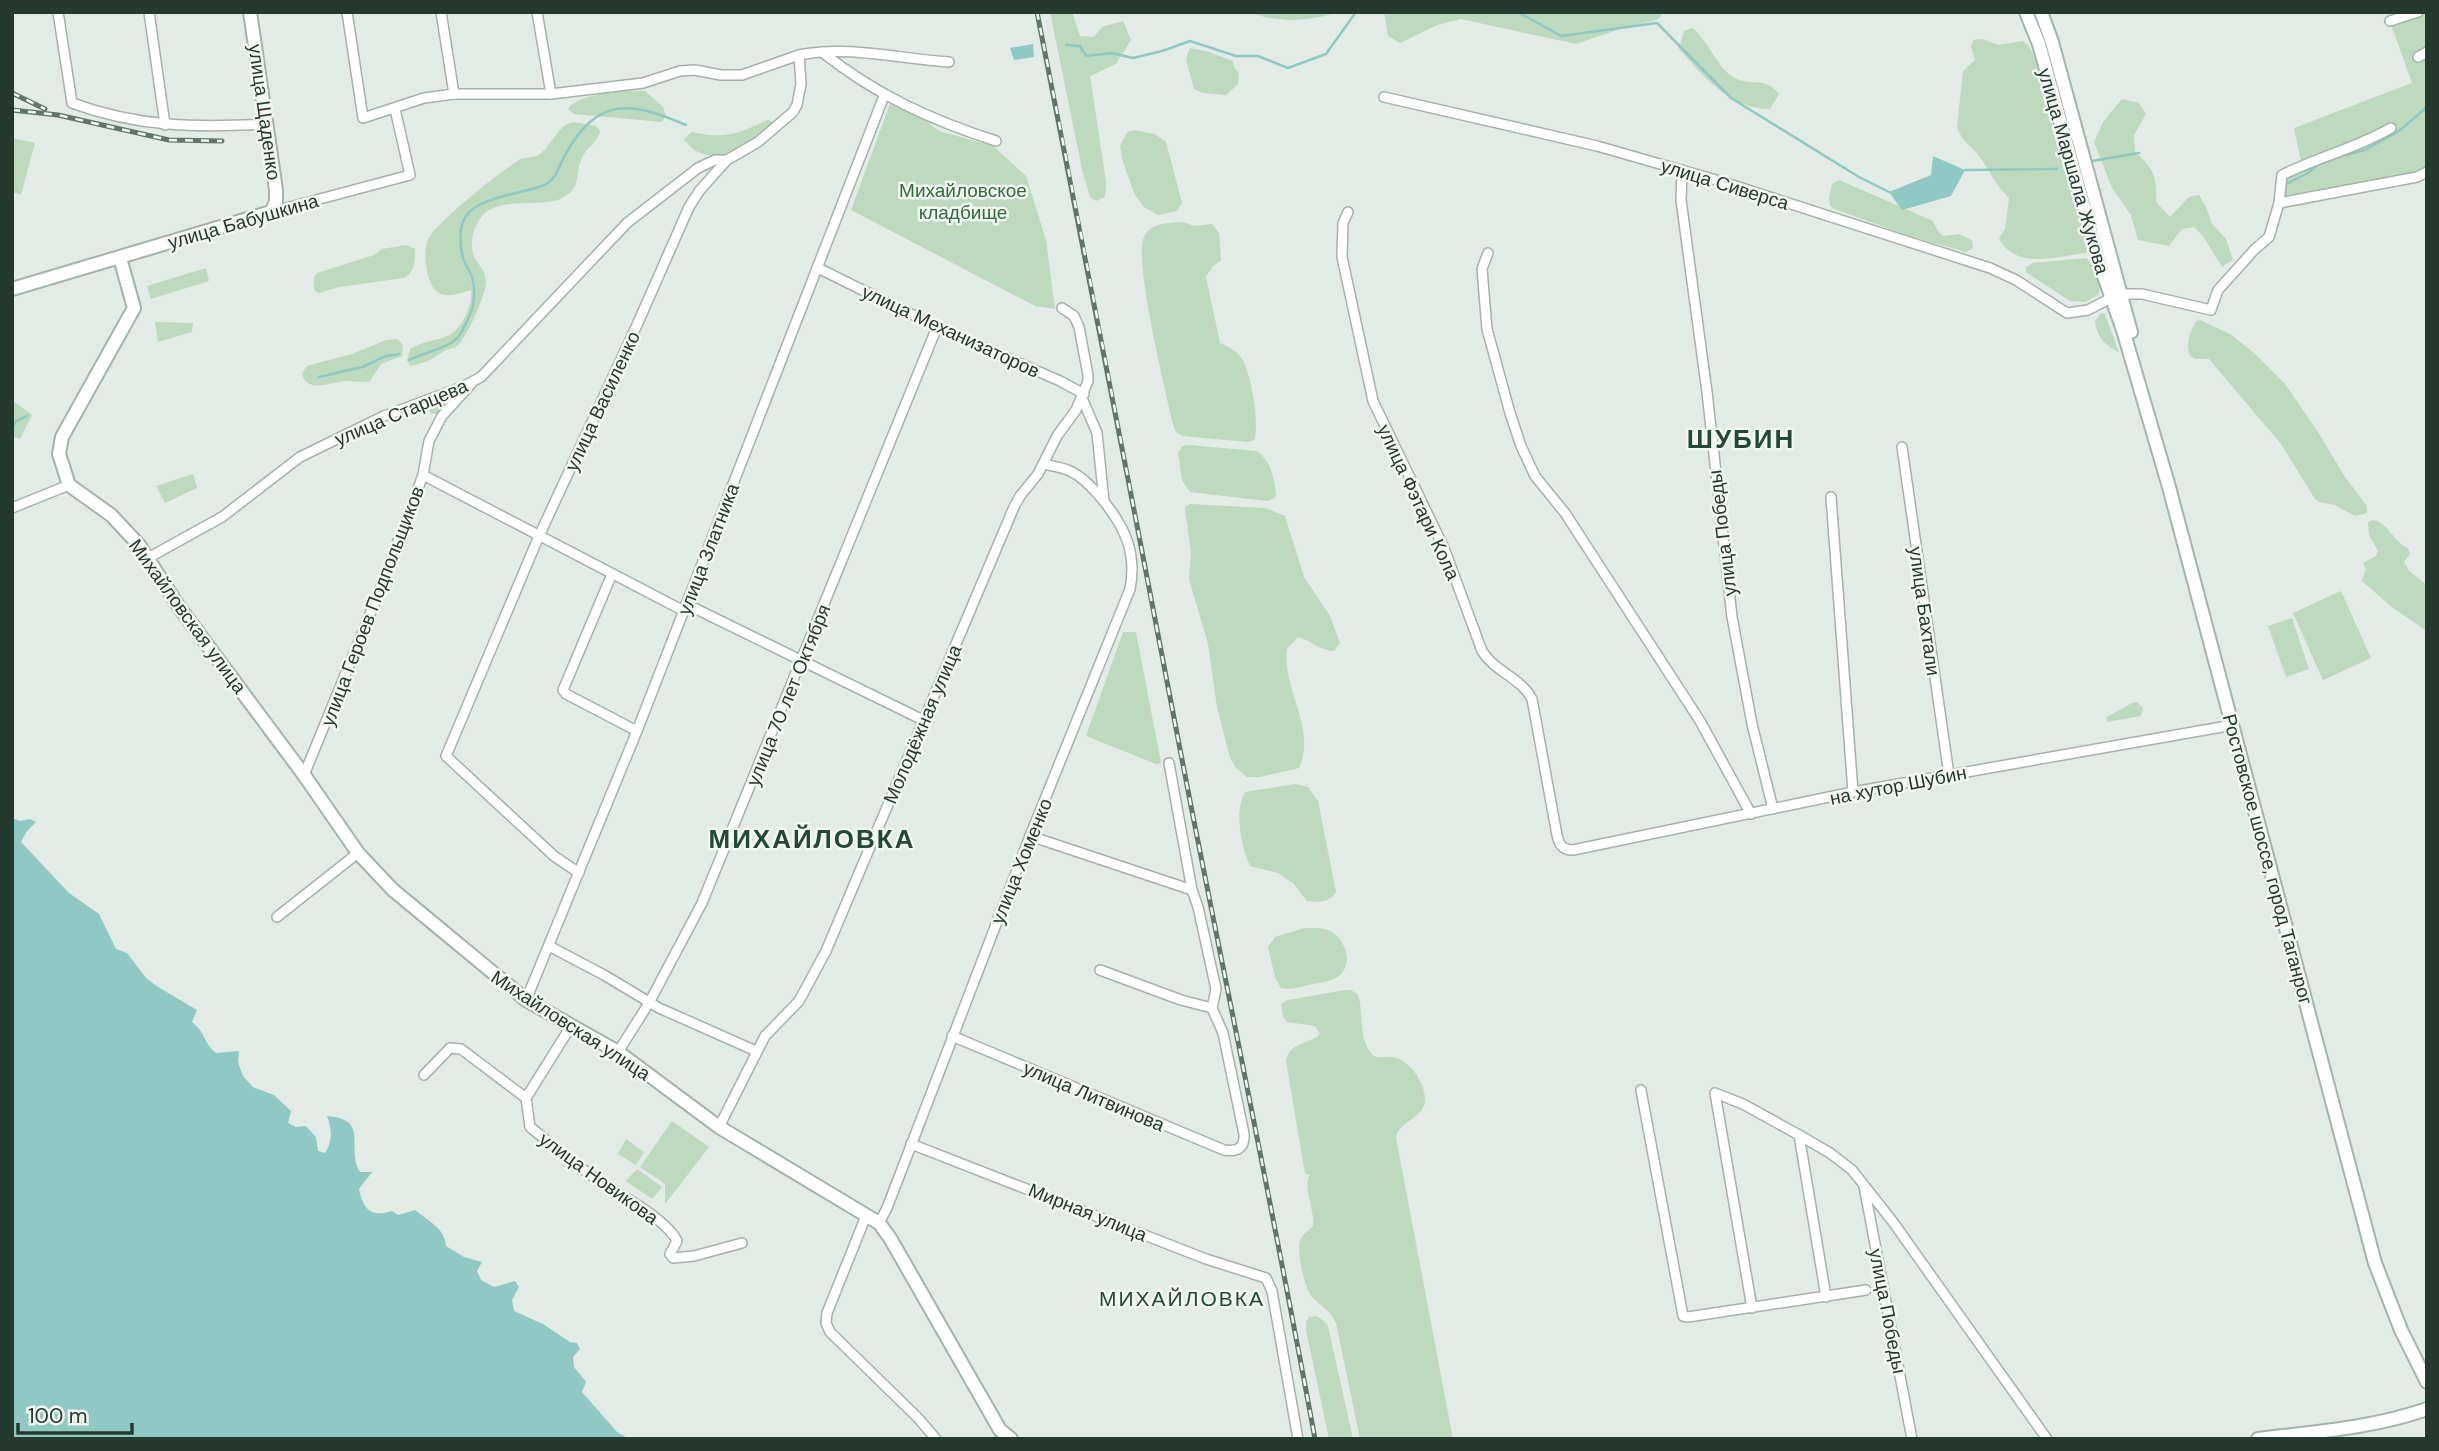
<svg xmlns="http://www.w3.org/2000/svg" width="2439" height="1451" font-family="'DM Sans',sans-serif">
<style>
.green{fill:#bdd9be}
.water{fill:#90c9c3}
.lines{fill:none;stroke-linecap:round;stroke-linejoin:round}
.stream{stroke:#90c9c3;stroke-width:2.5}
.street-casing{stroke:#a5b2aa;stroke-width:12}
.secondary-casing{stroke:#a2b5aa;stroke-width:16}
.street{stroke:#fff;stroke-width:9}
.secondary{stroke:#fff;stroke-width:12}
.rail-casing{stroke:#5f7569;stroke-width:5}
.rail{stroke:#f2f7f3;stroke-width:2.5;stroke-dasharray:8;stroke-linecap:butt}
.labels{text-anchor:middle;stroke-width:5;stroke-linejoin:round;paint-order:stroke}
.street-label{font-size:19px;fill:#243a2e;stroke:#f2f7f3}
.park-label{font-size:19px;fill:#336c3a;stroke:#f2f7f3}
.neighbourhood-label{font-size:21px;letter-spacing:2px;fill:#224936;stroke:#f2f7f3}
.district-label{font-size:26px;font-weight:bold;letter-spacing:2px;fill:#224936;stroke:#f2f7f3}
</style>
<rect width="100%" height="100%" fill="#e2ebe5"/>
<g class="green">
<path d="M1050,12H1072L1080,36L1094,37L1102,27L1123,21L1131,40L1116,64L1090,76L1106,182L1105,197L1096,201L1090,197L1082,169Z"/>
<path d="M1249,12H1337C1310,22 1275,23 1249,12Z"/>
<path d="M1384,12H1665L1657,20L1623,28L1576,44L1461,19L1437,25L1400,43L1388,36Z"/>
<path d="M2405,12H2427V178L2421,181L2277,210L2280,178L2302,166L2294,128L2412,83L2389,19Z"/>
<path d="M1692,28C1707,39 1717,66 1730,75C1750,90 1762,73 1779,94L1770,109C1730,109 1704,77 1679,49L1684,31Z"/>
<path d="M1982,39L1998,45L2023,41C2041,52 2038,98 2053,117L2089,247L2086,253C2058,256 2015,271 1999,238L2005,229L2009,198C1996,186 1990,171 1980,157C1972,146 1961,141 1957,127L1963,71L1975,60L1971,46L1974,40Z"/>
<path d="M1190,48L1206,51L1233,61L1234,67L1239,73L1238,84L1226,95L1203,93L1194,89L1186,59Z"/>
<path d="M645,91L663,107L666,116L662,122L574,114L568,109C578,93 626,90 645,91Z"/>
<path d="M2122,99L2139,103L2146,114L2134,135L2135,152C2154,169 2157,176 2156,202L2170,217L2189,197L2199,195L2206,207L2212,224L2226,239L2233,260L2222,267L2203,236L2194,227L2182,229L2169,246L2138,240L2131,215L2112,188L2094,142L2103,122Z"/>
<path d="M890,104L924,119L939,131L993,146L1026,176L1046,240L1055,309L1035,306L851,210Z"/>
<path d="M768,120L773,122C771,129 764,132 758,137C736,152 703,168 684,139L692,132C725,140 739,133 768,120Z"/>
<path d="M574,122L596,126L600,131C598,141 589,146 584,154C572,173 586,188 558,200C537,206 509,199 489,210C476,218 469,238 473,253C476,264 486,269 486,282C486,294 467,337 458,345C451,351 456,346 449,349C444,350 439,355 435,357C427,362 419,364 410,366L407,360L410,349C434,335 451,345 465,317C469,308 472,299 471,290C459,293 446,300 435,290C426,280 422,249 429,238C438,221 501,171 519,160C526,156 534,159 540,154C552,145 558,124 574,122Z"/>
<path d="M1134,130L1155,134L1166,142L1182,203L1177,211L1158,215L1144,207L1135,195L1123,162L1120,146L1127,132Z"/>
<path d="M12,138L35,143L21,195L12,192Z"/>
<path d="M1839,180L1933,221L1938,231L1943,236L1959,234L1972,240L1973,248L1966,252L1910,236L1834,209L1830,206L1829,198L1832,184Z"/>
<path d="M1183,222L1194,226L1212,224L1219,233L1221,260L1212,267L1206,277L1220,343C1229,347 1236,350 1242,359C1251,372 1260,426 1254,440L1248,442L1182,436L1176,432L1173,424C1166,393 1133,258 1144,237C1151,222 1169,223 1183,222Z"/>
<path d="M406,245L415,249C415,261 415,272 404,278L339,287L319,293L314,290V277L317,273L374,255L382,249Z"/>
<path d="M2086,258C2097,265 2103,283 2098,295L2085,302L2070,301L2026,272V267L2033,263Z"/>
<path d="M206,268L209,281L151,299L147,286Z"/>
<path d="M2101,313L2105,314L2119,352C2105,346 2096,336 2095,321Z"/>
<path d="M2200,320L2230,334L2253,352L2285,384L2318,432L2345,477L2367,506V513L2355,516L2335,505L2319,502L2315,499L2281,444L2209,359H2196L2190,356C2185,343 2190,333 2196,321Z"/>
<path d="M155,322L193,323L192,332L158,342Z"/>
<path d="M398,339L403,345L402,356L381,364L370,381C362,383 355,381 347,381C332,381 306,395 302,373L307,366L352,354L386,340Z"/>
<path d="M460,392L436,414H432L428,409H418L417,407Z"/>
<path d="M12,400L32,415L20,439L12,436Z"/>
<path d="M1189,445L1256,451C1271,460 1274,478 1276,494L1275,498L1267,501L1190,492L1182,480L1178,453L1182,446Z"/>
<path d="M193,474L197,488L165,503L156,486Z"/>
<path d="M1190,504L1265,508L1285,516L1304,577L1330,616L1340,643L1334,651C1318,650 1309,639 1298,637L1287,649C1282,689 1317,730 1299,768L1260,777H1247L1236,768L1230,758L1217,707L1208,644L1189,579L1191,553L1185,509L1186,506Z"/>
<path d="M2373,520C2389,523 2393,542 2408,548L2410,554L2404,562L2409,571L2427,585V631L2393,608L2362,581L2366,569L2363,563L2376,556L2378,551L2369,535L2368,522Z"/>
<path d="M2341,591L2371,658L2323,680L2293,613Z"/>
<path d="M2292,618L2309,669L2286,677L2268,626Z"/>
<path d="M1123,632H1136L1161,763L1156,764L1086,736Z"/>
<path d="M2137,702L2143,708L2141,716L2107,722V717L2132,703Z"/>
<path d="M1295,784L1308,787L1318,801L1336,892C1330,902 1318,903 1307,901L1294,884L1278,873L1250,866C1241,846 1234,812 1245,792Z"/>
<path d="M1305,928C1314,928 1324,927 1332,932C1346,941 1353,963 1340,975C1332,982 1318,983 1308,985C1298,988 1290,990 1281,988L1275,977L1268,947L1275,937Z"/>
<path d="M1345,990H1351L1358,995C1364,1012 1358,1038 1371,1053C1377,1060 1383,1056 1391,1057C1409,1058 1426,1083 1425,1101C1423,1119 1398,1121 1396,1138L1453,1439H1360L1336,1323C1329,1307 1318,1306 1310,1294C1304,1285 1298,1254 1299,1244C1300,1236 1308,1231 1313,1226C1315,1210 1302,1186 1310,1175L1305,1173L1304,1168L1286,1061C1289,1042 1309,1045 1320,1034L1315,1026L1287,1022L1283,1017L1281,1004L1288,1000Z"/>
<path d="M672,1121L709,1147L665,1204V1184L640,1167Z"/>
<path d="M626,1139L644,1152L636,1165L618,1154Z"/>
<path d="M637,1169L662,1187L652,1199L626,1181Z"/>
<path d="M1317,1316L1327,1324L1329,1331L1353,1439H1329L1306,1330V1322L1309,1317Z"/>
</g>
<g class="water">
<path d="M1033,44L1034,57L1014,60L1010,48Z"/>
<path d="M1933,156L1965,170L1951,196L1902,210L1889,192L1931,175Z"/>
<path d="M12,818L20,821L30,819L36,822L27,831L21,842L69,893L99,914L116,949L127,953L146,978L158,987L197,1010L192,1022C206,1033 203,1042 216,1053L239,1051L238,1062L243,1076L253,1087L274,1095L291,1111L288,1123L296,1127L306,1126L316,1137L318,1151L325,1153C333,1140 332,1130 327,1116C371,1119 345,1148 360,1172H372L359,1189C363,1209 371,1218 392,1211L398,1215L415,1210C428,1221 445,1228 446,1246L464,1257L482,1262L477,1271L481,1280L494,1287L515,1281L519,1287L512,1300L514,1311L543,1324L570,1342L577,1343L580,1349L573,1357L574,1367L586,1382L582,1392L617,1432L629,1439H12Z"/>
</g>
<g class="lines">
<g class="stream">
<path d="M1518,12L1561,36L1657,23L1731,98L1859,177L1889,192"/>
<path d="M1066,45L1080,46L1086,56L1112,53L1133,58L1162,51L1190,41L1236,56H1258L1288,68L1326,54L1356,12"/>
<path d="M2330,159L2365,150L2399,131L2427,107"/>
<path d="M2092,161L2139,153"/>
<path d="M1965,170L2057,169"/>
<path d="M2284,200L2286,184L2308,173L2320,162"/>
<path d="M409,360C423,353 441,350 454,341C461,336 464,327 468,319C475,305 476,292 472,277C470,271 465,265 463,258C460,246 458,227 466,216C480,196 523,194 544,185C556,180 559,166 565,155C598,96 630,101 686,125"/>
<path d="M319,377L362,367L386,356L399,354"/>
<path d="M12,428L16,421L27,416"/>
</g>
<defs>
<g id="street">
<path d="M58,12L72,103C137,127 198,128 267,124"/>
<path d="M149,12L165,125"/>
<path d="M347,12L363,118L424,98L454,94H551L643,83L680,71L695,70L721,75H742L799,55"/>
<path d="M441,12L454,94"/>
<path d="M537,12L551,94"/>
<path d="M2390,21L2418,12"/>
<path d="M822,52C876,95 931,120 996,141"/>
<path d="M2418,57L2427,52"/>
<path d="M1384,97L1597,146L1723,182L1990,268L2016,280L2067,313L2088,310L2111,298"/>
<path d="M1682,170L1681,200L1707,392L1732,617L1752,724L1773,809"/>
<path d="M2279,203L2417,177L2427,172"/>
<path d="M271,212L410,175L395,109"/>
<path d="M1348,212L1343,223L1342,257L1373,401L1444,548L1482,651C1495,672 1520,677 1532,699L1557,835C1559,844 1562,850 1573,850L1853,792L2233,725"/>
<path d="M1488,253L1482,269L1487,329L1510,413L1521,446L1535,476L1565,513L1700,721L1751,814"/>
<path d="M818,268L937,327L1060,381L1084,394"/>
<path d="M2122,294H2142L2211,310L2218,290L2255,249L2269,237L2279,203L2282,175C2320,156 2355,149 2391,128"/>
<path d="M1082,398L1097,433L1104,501"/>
<path d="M1902,447L1949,775"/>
<path d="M423,475L684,611"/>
<path d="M1831,497L1853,792"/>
<path d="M12,508L69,485"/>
<path d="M148,558L222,517L300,457L384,416L462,387L481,377L627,223L698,168L715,160H727"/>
<path d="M612,574L563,690L566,694L637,731"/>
<path d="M686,604L923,720"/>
<path d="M304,775L375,602L423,475L429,441L442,416L471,384"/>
<path d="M1030,836L1192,890"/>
<path d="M579,873L554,856L446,756L539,536L637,325L689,207L700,190L727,160L758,142L793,112L797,105L801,84L799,55C848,45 900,59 949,62"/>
<path d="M277,917L358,853"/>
<path d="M549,946L604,975L659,1008L756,1051"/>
<path d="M1100,970L1181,1000L1212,1008"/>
<path d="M526,1000L637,731L884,96"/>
<path d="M952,1036L1224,1150C1236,1152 1245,1149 1244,1134L1223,1033L1212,1008L1216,989L1198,907L1192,890L1169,763"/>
<path d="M618,1052L649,1003L702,903L937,327"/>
<path d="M424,1075L450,1048L461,1049L526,1098L530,1127C551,1144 572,1162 595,1178C616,1193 666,1218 677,1241L670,1254L673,1258L694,1256L742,1243"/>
<path d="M1641,1090L1683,1316L1688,1317L1866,1290"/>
<path d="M526,1098L571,1026"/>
<path d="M719,1127L765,1036L799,1001L826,951L1014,507L1020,496L1038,474L1057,436L1076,410L1088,381V375L1079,327L1074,316L1062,308"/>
<path d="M1799,1135L1826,1297"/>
<path d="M911,1144L1206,1259L1266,1278L1272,1291L1298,1439"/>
<path d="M1864,1186L1912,1439"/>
<path d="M866,1216L827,1313L826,1323L830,1332L918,1418L936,1439"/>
<path d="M879,1223L887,1208L1030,836L1130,589C1137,553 1125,527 1102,499C1093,488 1083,477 1070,471C1061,467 1052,466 1043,464"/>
<path d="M1752,1308L1715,1093L1743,1104L1799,1135L1830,1153L1852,1170L1893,1222L2047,1439"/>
</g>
<g id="secondary">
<path d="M2026,12L2039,44L2099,262L2123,330L2169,487L2375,1263L2401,1330L2427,1382"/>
<path d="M2041,12L2052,42L2131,332"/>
<path d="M120,258L134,308L62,437L59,454L69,485L111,515L139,545L179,607L304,775L358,853L393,890L526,1000L618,1052L719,1127L879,1223L890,1238L1000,1430L1011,1439"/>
<path d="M12,289L271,212L276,202V190L250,12"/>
<path d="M2258,1439C2314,1432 2373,1428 2427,1409"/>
</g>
</defs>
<use href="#street" class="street-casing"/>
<use href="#secondary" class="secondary-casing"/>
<use href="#street" class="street"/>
<use href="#secondary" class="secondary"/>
<defs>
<g id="rail">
<path d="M1037,12C1090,275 1139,538 1190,801C1232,1014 1276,1226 1315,1439"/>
<path d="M12,93L45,109"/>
<path d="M12,110L58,115L169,140L222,141"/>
</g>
</defs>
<use href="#rail" class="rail-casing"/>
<use href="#rail" class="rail"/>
</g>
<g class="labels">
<g class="street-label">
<text transform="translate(265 112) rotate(82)" y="7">улица Щаденко</text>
<text transform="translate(2074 171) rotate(74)" y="7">улица Маршала Жукова</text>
<text transform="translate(1725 184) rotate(17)" y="7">улица Сиверса</text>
<text transform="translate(243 221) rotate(-16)" y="7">улица Бабушкина</text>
<text transform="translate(951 331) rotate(25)" y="7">улица Механизаторов</text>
<text transform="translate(602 401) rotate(-65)" y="7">улица Василенко</text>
<text transform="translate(401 412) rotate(-23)" y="7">улица Старцева</text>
<text transform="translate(1419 502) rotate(65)" y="7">улица Фэтари Кола</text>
<text transform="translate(1722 533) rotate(-97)" y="7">улица Победы</text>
<text transform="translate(708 549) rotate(-69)" y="7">улица Златника</text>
<text transform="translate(372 606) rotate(-69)" y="7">улица Героев Подпольщиков</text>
<text transform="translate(1925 611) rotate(82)" y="7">улица Бахтали</text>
<text transform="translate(188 616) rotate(54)" y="7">Михайловская улица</text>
<text transform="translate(788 695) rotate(-68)" y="7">улица 70 лет Октября</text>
<text transform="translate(922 724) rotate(-67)" y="7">Молодёжная улица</text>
<text transform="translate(1898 785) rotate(-11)" y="7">на хутор Шубин</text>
<text transform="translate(2268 859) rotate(75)" y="7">Ростовское шоссе, город Таганрог</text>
<text transform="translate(1021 861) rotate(-68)" y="7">улица Хоменко</text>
<text transform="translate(571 1025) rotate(33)" y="7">Михайловская улица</text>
<text transform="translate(1094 1096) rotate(23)" y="7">улица Литвинова</text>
<text transform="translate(599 1178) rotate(36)" y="7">улица Новикова</text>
<text transform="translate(1088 1212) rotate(22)" y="7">Мирная улица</text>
<text transform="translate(1888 1311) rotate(79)" y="7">улица Победы</text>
</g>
<g class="park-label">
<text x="963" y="197">Михайловское<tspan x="963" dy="22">кладбище</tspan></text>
</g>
<g class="neighbourhood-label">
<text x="1182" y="1306">МИХАЙЛОВКА</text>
</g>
<g class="district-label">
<text x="1741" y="448">ШУБИН</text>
<text x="812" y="848">МИХАЙЛОВКА</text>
</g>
</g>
<rect width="2439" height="1451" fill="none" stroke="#243a2e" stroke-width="28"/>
<path d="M18 1423v10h114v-10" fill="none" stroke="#243a2e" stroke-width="3.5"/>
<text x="28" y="1423" font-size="21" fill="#243a2e" stroke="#f2f7f3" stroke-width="5" paint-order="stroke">100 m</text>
</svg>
